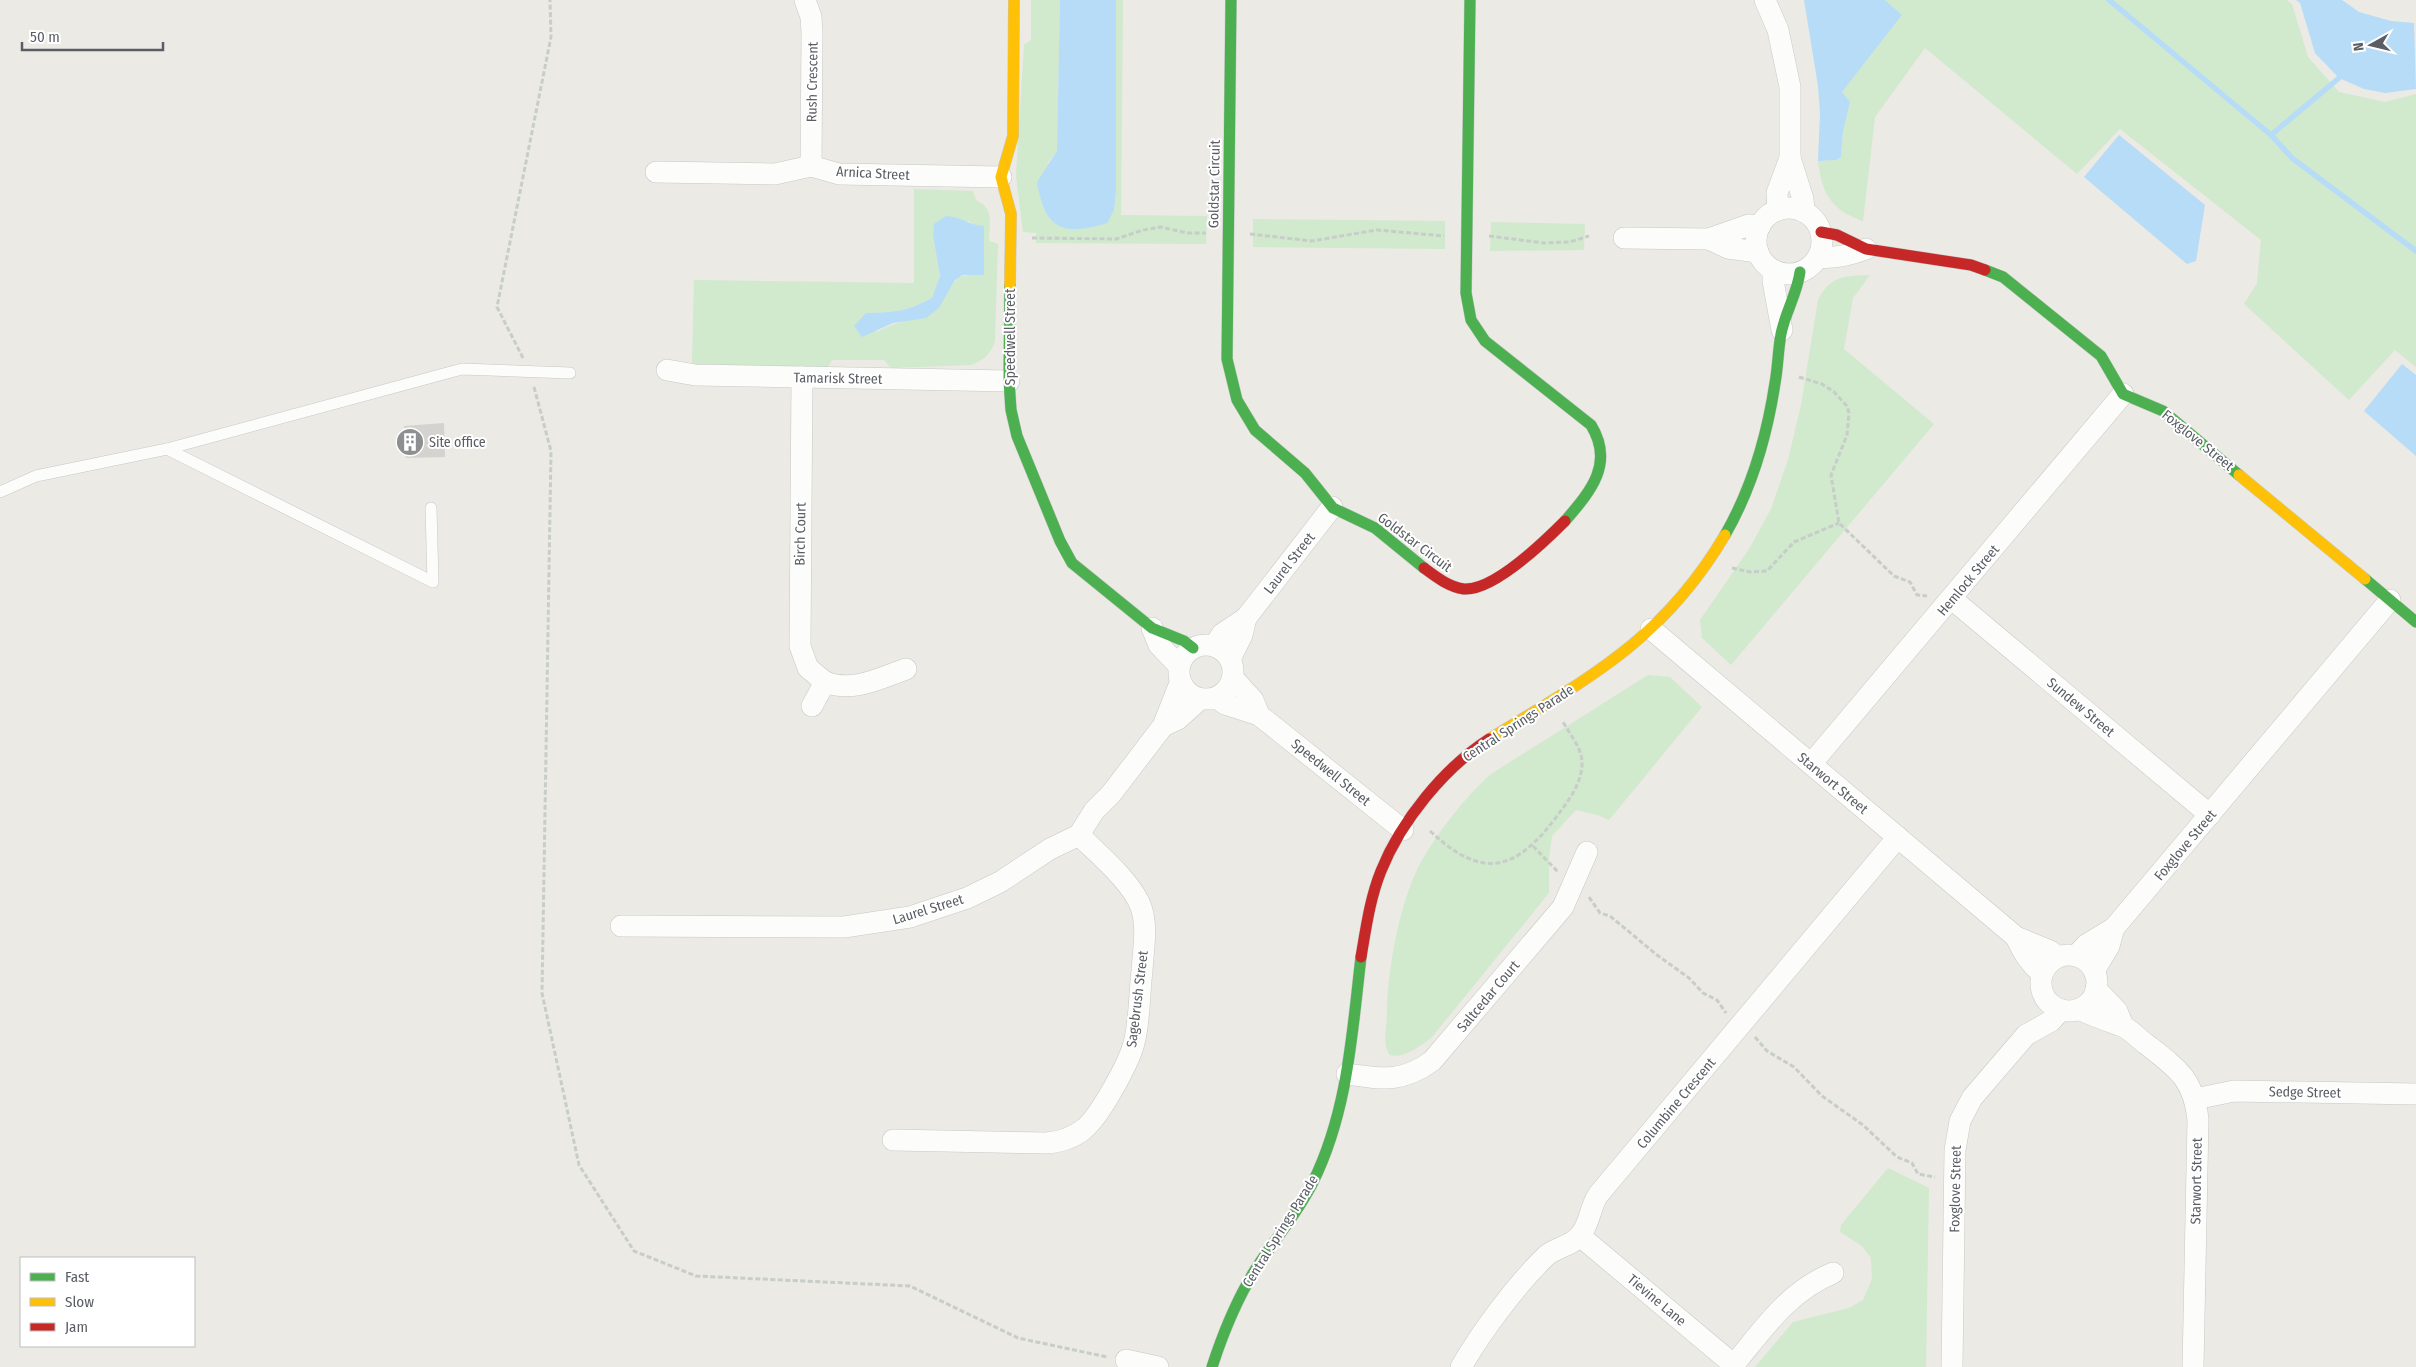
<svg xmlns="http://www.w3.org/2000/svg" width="2416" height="1367" font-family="'Fira Sans Condensed',sans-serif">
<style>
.green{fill:#d1e9cd;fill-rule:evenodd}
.water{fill:#b7dcf7}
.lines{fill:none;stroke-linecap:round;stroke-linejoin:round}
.stream{stroke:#b7dcf7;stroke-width:5.5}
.building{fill:#d4d3cf}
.lane-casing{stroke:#c7c8c7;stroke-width:12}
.street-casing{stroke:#c7c8c7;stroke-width:22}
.fast-casing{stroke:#c8c9c8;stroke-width:12}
.slow-casing{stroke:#c8c9c8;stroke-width:12}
.jam-casing{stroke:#c8c9c8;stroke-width:12}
.path{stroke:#c7cdc9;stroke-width:3;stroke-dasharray:5 2.5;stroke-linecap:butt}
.lane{stroke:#fcfcfb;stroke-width:11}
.street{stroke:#fcfcfb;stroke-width:21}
.fast{stroke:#4caf50;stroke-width:11}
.slow{stroke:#ffc107;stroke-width:11}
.jam{stroke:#c62828;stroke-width:11}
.labels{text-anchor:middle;stroke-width:4;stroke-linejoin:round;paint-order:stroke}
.street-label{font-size:14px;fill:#5a5e64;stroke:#fff}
.poi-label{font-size:14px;fill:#5a5e64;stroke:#fff;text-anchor:start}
</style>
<rect width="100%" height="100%" fill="#ebeae4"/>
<g class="green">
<path d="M1031,0H1060L1057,151L1048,163L1114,210L1116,191V0H1123L1121,215L1207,216L1206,244L1036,243V233L1023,232L1016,176L1024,45L1031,40Z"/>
<path d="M1885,0H2287L2292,4L2308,57L2339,92L2385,102L2416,94V367L2395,350L2349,400L2244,304L2257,283L2261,240L2120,129L2077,174L1925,48L1875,117L1863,221C1831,210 1822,194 1818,161L1836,160L1841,157L1843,131L1850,102L1842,92L1902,15Z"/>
<path d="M914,189L973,191L976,200C995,209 989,223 989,241L998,244L995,341C991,354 984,360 971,365L891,368L884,360H832L828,367L702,366L692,363L694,280L914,283ZM969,221L975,226L971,275C952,276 956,285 945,294C933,303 919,313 906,320C897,324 887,326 877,332L865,313C895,312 906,312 932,298L940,276L933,237Z"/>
<path d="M1253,219L1445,221V249L1253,247Z"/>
<path d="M1491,222L1585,224L1584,250L1490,251Z"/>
<path d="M1870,275L1853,298L1844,349L1934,424L1731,665L1702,638L1700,620L1749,549L1771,509L1788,460L1801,405L1818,300C1831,275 1845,276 1870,275Z"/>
<path d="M1648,675L1670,677L1702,707L1609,820L1597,815L1576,810L1552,836L1549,858V893L1432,1037C1422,1045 1404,1059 1390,1055C1382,1046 1387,1025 1387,1014C1387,973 1399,907 1417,870C1432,839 1465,797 1491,774Z"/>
<path d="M1888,1168L1929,1188L1926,1367H1755L1793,1322L1849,1308L1863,1300L1872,1279L1871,1258L1862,1246L1840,1232L1841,1225Z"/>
</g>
<g class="water">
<path d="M1060,0H1116V191L1114,210L1107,223C1062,237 1045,229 1037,182L1057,151Z"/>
<path d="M1804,0H1885L1902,15L1842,92L1850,102L1843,131L1841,157L1836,160L1818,161L1820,113L1818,86Z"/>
<path d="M2296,0H2342L2359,12L2391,21L2414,23L2416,89L2385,93L2364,89L2339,78L2315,53L2300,3Z"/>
<path d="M2119,135L2205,205L2196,261L2187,264L2084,177Z"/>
<path d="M946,216C962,217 970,226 984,226V275H963L955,280L939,308L926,318L893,323L862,337L854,326L866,313C895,312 906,312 932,298L940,276L933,236L934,224Z"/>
<path d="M2402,364L2416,375V456L2364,411Z"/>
</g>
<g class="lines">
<g class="stream">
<path d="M2109,0L2271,135L2292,158L2416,251"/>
<path d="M2271,135L2339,78"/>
</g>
</g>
<path class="building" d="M444,423L445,457L406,458L404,426Z"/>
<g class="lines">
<defs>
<g id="lane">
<path d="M167,449L433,582L431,508"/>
<path d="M0,492L36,476L167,449L462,369L570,373"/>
</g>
<g id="street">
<path d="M805,0L811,17L812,33L811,166"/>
<path d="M1765,0L1778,30L1790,87V158L1777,193L1778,210"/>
<path d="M1790,158L1803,199L1804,212"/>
<path d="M656,172L775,174L811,166L839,174L1001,177"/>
<circle cx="1789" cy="241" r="33"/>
<path d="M1624,238L1709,239L1749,225L1760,226"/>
<path d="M1709,239L1728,248L1758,252"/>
<path d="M1819,257C1835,259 1850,255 1866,249"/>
<path d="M1773,271V281L1782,330"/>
<path d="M667,370L695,375L1009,381"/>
<path d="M802,377L800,646L808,668L825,682L812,706"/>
<path d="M1952,599L2210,815"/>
<path d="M1152,628L1159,645L1179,666"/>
<path d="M1651,629L2016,937L2050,951L2058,957"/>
<circle cx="1206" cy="672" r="27"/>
<path d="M1214,646L1222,634L1246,618"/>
<path d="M1230,659L1242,635L1246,618L1332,507"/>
<path d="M1233,678L1253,700L1259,715"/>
<path d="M825,682C853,693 880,678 906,669"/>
<path d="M1217,698L1225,704L1259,715L1403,830"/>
<path d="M1163,726L1178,719L1200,699"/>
<path d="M1811,764L2123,394"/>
<path d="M621,926L844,927L910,917L967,898L1000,882L1050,849L1079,835L1094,811L1111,794L1163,726L1180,683"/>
<path d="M2016,937C2023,952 2029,963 2042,974"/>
<circle cx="2069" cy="983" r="28"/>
<path d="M2076,956L2086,945L2114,928L2390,600"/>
<path d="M2094,971L2109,946L2114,928"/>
<path d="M2096,989L2117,1011L2123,1026"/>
<path d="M2079,1009C2093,1016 2108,1021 2122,1026C2130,1029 2139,1039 2146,1044C2177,1068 2194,1079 2198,1120L2193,1367"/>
<path d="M1347,1074C1382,1079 1402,1083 1432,1061L1563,907L1587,852"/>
<path d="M2195,1099L2234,1091L2416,1094"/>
<path d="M893,1140L1046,1143C1061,1142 1073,1138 1084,1129C1100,1116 1129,1063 1134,1043C1140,1020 1139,995 1142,971C1143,951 1148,927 1141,907C1132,882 1098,854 1079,835"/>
<path d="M1580,1236L1734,1365"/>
<path d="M1126,1360L1158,1367"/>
<path d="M1461,1367C1482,1331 1516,1285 1546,1256C1556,1247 1573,1246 1581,1234C1590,1223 1590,1207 1598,1195L1898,837"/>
<path d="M1732,1367C1763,1330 1787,1292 1833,1273"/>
<path d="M1952,1367L1955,1150L1960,1121L1972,1098L2026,1035L2051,1021L2061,1010"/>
</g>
<g id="fast">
<path d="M1231,0L1227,359L1237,400L1255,430L1305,473L1333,508L1375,528L1424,568"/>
<path d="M1470,0L1466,293L1471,320L1485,341L1591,425C1615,464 1590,492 1565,521"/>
<path d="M1985,270L2003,277L2101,356L2123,394L2163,411L2239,475"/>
<path d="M1010,285L1009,381L1011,410L1017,436L1060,541L1072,563L1152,628L1184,641L1193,648"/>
<path d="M1725,535C1752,488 1767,436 1775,383C1778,367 1778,350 1781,334C1785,313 1797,294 1800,272"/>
<path d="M2365,579L2416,622"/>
<path d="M1212,1367C1223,1333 1236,1301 1255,1270C1274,1240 1298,1213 1313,1182C1348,1111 1352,1033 1361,957"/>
</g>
<g id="slow">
<path d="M1010,285L1011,214L1001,177L1013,136L1014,0"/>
<path d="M2239,475L2365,579"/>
<path d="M1489,739C1589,678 1663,640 1725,535"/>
</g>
<g id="jam">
<path d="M1821,232L1837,235L1866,249L1971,265L1985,270"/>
<path d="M1424,568C1436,577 1449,587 1464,589C1494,591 1545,541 1565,521"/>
<path d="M1361,957C1366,928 1370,898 1381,871C1401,821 1444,768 1489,739"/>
</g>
</defs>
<use href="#lane" class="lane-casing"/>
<use href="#street" class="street-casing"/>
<use href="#fast" class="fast-casing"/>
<use href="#slow" class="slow-casing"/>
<use href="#jam" class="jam-casing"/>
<g class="path">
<path d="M1250,234L1312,241L1377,230L1444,236"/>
<path d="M1489,236L1544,243L1570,242L1589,236"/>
<path d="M1032,238L1116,239L1143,230L1161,227L1187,233H1206"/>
<path d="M523,358L497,307L551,37L550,0"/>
<path d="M1799,377L1822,384L1834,392L1847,406L1849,413L1847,435L1831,475L1839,523L1894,576L1910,582L1917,595L1927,596"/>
<path d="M534,387L551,451L542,993L579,1165L634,1251L696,1276L910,1286L1018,1338L1107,1357"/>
<path d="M1732,568L1750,572L1767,571L1794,542L1839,523"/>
<path d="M1430,831C1483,881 1516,871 1557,816C1569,800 1583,782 1582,761C1581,747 1569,733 1562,720"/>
<path d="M1533,846L1558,872"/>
<path d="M1589,897L1600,913L1610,916L1657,955L1689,978L1703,993L1717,1000L1726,1013"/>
<path d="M1755,1037L1767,1051L1794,1067L1822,1096L1863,1125L1897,1157L1912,1163L1918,1174L1935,1177"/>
</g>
<use href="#lane" class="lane"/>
<use href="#street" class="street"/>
<use href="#fast" class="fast"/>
<use href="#slow" class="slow"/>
<use href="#jam" class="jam"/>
</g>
<defs>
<symbol id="building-disc" viewBox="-11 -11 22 22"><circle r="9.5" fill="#8d8f91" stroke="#fff"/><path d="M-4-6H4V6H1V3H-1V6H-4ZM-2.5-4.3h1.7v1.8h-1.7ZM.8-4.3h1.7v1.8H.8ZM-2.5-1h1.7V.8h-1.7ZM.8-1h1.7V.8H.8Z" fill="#fff"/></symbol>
</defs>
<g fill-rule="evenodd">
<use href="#building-disc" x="394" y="426" width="32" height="32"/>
</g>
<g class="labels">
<g class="street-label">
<text transform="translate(812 82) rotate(-89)" y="5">Rush Crescent</text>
<text transform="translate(873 173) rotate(3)" y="5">Arnica Street</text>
<text transform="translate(1214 184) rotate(-89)" y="5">Goldstar Circuit</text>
<text transform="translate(1010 337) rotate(-90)" y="5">Speedwell Street</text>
<text transform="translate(838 378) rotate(1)" y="5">Tamarisk Street</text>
<text transform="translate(2198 440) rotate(39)" y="5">Foxglove Street</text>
<text transform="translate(800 534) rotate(-89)" y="5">Birch Court</text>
<text transform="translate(1415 542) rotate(37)" y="5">Goldstar Circuit</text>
<text transform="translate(1289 563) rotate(-52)" y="5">Laurel Street</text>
<text transform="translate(1968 580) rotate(-50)" y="5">Hemlock Street</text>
<text transform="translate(2081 707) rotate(40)" y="5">Sundew Street</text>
<text transform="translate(1518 723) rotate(-33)" y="5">Central Springs Parade</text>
<text transform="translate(1331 772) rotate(39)" y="5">Speedwell Street</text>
<text transform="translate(1833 783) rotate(40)" y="5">Starwort Street</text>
<text transform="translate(2185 845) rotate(-50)" y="5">Foxglove Street</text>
<text transform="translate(928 909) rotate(-17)" y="5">Laurel Street</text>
<text transform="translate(1488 996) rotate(-50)" y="5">Saltcedar Court</text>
<text transform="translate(1137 999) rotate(-83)" y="5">Sagebrush Street</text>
<text transform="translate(2305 1092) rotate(1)" y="5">Sedge Street</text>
<text transform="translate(1676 1103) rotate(-50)" y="5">Columbine Crescent</text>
<text transform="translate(2196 1181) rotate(-89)" y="5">Starwort Street</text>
<text transform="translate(1955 1189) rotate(-89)" y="5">Foxglove Street</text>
<text transform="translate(1280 1231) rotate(-58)" y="5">Central Springs Parade</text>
<text transform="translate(1657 1300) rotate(40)" y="5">Tievine Lane</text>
</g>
<g class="poi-label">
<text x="429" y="447">Site office</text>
</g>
</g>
<rect x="20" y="1257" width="175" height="90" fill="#ffffff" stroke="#bdbfc1"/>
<rect x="30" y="1273" width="25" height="8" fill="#4caf50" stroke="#bdbfc1"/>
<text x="65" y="1282" font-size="15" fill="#5a5e64">Fast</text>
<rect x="30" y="1298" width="25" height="8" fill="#ffc107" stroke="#bdbfc1"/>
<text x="65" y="1307" font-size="15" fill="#5a5e64">Slow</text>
<rect x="30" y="1323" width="25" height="8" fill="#c62828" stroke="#bdbfc1"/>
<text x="65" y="1332" font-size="15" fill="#5a5e64">Jam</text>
<g transform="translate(2371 45) rotate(262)" stroke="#ffffff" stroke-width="4" paint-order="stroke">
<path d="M0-4L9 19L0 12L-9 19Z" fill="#5a5e64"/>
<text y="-8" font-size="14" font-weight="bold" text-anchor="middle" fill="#5a5e64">N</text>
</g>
<path d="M22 42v8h141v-8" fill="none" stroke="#5a5e64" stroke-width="2.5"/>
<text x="30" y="42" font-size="15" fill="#5a5e64" stroke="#ffffff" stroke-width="4" paint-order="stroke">50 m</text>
</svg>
